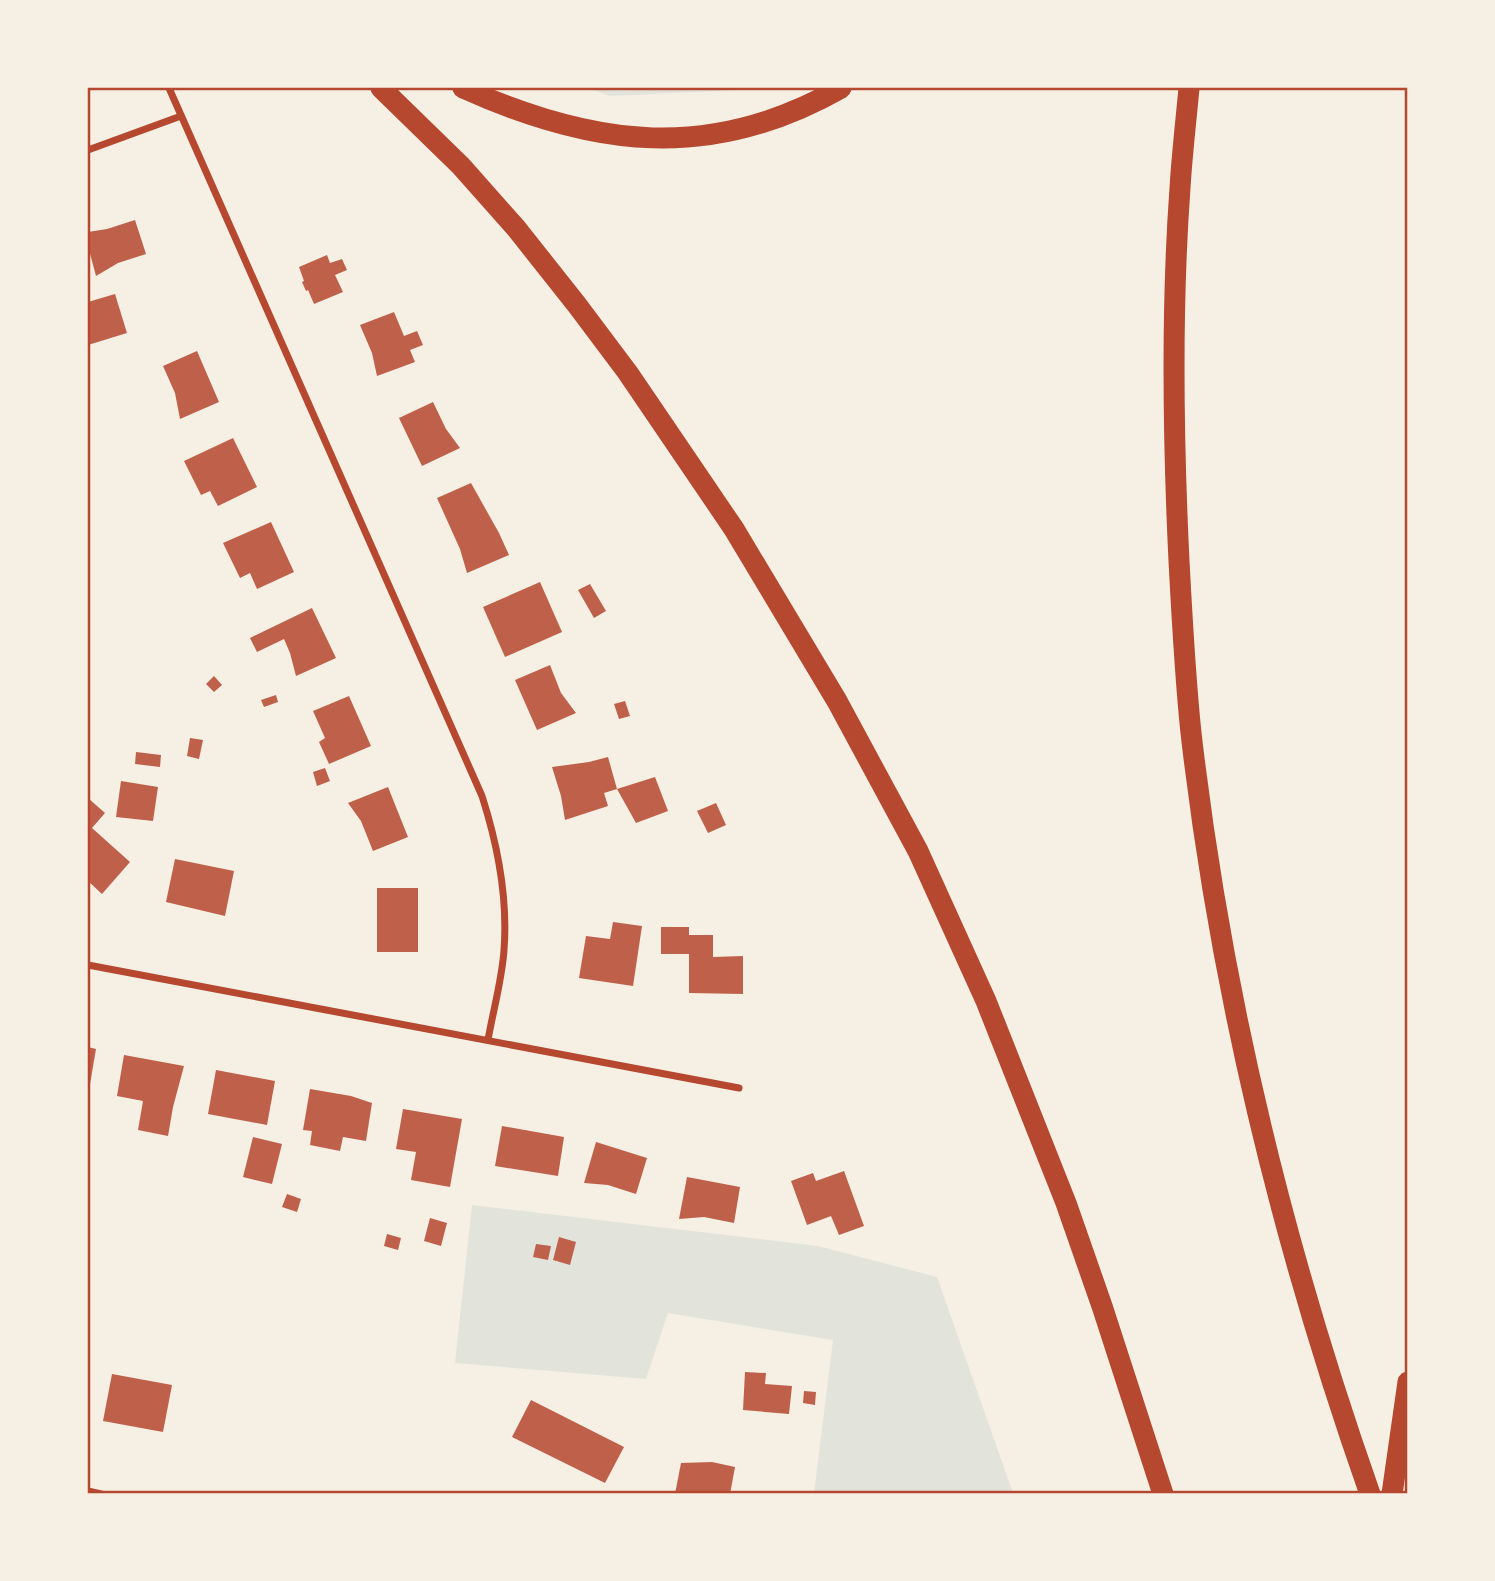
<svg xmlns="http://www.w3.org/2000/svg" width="1495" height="1581" font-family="'Open Sans',sans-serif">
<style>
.green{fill:#e2e4dc}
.building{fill:#bf614a}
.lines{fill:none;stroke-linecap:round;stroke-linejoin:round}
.minor{stroke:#b5482f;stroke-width:7}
.motorway{stroke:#b5482f;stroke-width:21}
.neatline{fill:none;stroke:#b5482f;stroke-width:2.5}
</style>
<rect width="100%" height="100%" fill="#f6efe4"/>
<g class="green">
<path d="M588,88H741L737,90L610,96Z"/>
<path d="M472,1205L818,1246L937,1277L1013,1493H814L833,1340L668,1313L646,1379L455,1363Z"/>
</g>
<g class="building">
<path d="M135,220L146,254L118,263L96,276L88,246V232L107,229Z"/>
<path d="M327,255L330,263L342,259L347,270L335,275L343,292L314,304L308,290L306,291L302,282L304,281L299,267Z"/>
<path d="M115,294L127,333L88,345V302Z"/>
<path d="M394,312L404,336L417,331L423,345L410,350L415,362L377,376L372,353L360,325Z"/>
<path d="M197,351L219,402L180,419L175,393L163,366Z"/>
<path d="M433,402L446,429L460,448L422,466L399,418Z"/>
<path d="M233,438L257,487L218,506L210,491L201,495L184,461Z"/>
<path d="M471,483L499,533L509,555L467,573L460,549L437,498Z"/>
<path d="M271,522L294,572L257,589L250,573L240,578L223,543Z"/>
<path d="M540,582L562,632L505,657L483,607Z"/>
<path d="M590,584L606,611L594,618L578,590Z"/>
<path d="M312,608L336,658L296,676L290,653L284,639L257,652L250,638Z"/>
<path d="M550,665L561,693L576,713L537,730L515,680Z"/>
<path d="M214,676L222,685L214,692L206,684Z"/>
<path d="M276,695L278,702L264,707L261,700Z"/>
<path d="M349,696L371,746L329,764L319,742L325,738L313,711Z"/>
<path d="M625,701L630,716L619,719L614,704Z"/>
<path d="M190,738L203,740L199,759L187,756Z"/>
<path d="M136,752L161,755L160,767L135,764Z"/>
<path d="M608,757L617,789L604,793L608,806L565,820L561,796L552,767L589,762Z"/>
<path d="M325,768L330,781L317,786L313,772Z"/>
<path d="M655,777L668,811L636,823L617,789Z"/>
<path d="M121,781L158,787L153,821L116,817Z"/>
<path d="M388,787L408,837L373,851L361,821L348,803Z"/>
<path d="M88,798L105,813L92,828L130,862L102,894L88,881Z"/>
<path d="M716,803L726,825L708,833L697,811Z"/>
<path d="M175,859L234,871L225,916L166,902Z"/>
<rect x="377" y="888" width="41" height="64"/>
<path d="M613,922L642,926L633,986L579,978L586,936L610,939Z"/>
<path d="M661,927H689V935H713V957L743,956V994L689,993V954H661Z"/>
<path d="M88,1047L96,1049L89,1090L88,1089Z"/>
<path d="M124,1055L184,1066L173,1107L168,1136L138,1130L143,1101L117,1096Z"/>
<path d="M216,1070L275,1081L267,1125L208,1114Z"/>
<path d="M310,1089L351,1096L372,1103L366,1141L343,1137L340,1151L310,1145L312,1131L303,1130Z"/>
<path d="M403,1109L462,1119L450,1187L411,1180L416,1152L396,1149Z"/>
<path d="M502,1126L564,1137L558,1176L495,1166Z"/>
<path d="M253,1137L282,1144L272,1184L243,1177Z"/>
<path d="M596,1142L647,1158L636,1194L608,1185L584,1183Z"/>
<path d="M844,1171L864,1226L839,1235L831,1216L807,1225L791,1181L813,1173L816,1181Z"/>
<path d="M687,1177L740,1187L734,1223L704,1217L679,1219Z"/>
<path d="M287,1194L301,1199L297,1212L282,1207Z"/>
<path d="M430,1218L447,1223L441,1246L424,1241Z"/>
<path d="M387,1234L401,1238L398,1250L384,1246Z"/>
<path d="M559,1237L576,1242L570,1265L553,1260Z"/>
<path d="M536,1244L551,1246L548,1260L533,1257Z"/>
<path d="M745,1372L766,1373L765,1384L792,1386L789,1414L743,1410Z"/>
<path d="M112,1374L172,1385L163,1432L103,1421Z"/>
<path d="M804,1391L816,1392L815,1405L803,1403Z"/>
<path d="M531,1400L624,1447L605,1483L512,1437Z"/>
<path d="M712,1462L735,1467L730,1494H675L681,1463Z"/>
</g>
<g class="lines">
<g class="minor">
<path d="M169,88L482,796C498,846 508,898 504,950C502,980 493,1011 488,1040"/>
<path d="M88,150L181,116"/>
<path d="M88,965L739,1088"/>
<path d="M88,1491L101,1494"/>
</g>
<g class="motorway">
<path d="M381,88L461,166L516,228L577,305L628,373L734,529L837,701L918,851L986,1001L1066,1203L1102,1306L1163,1494"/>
<path d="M463,88C594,147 711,162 841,88"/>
<path d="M1189,88C1186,121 1182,154 1180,188C1171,312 1173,437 1179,561C1182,618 1185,676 1191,733C1221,993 1283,1247 1370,1494"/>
<path d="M1392,1494L1408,1382"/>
</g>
</g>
<rect width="1495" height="1581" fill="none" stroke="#f6efe4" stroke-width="178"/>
<rect x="89" y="89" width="1317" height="1403" class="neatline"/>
</svg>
